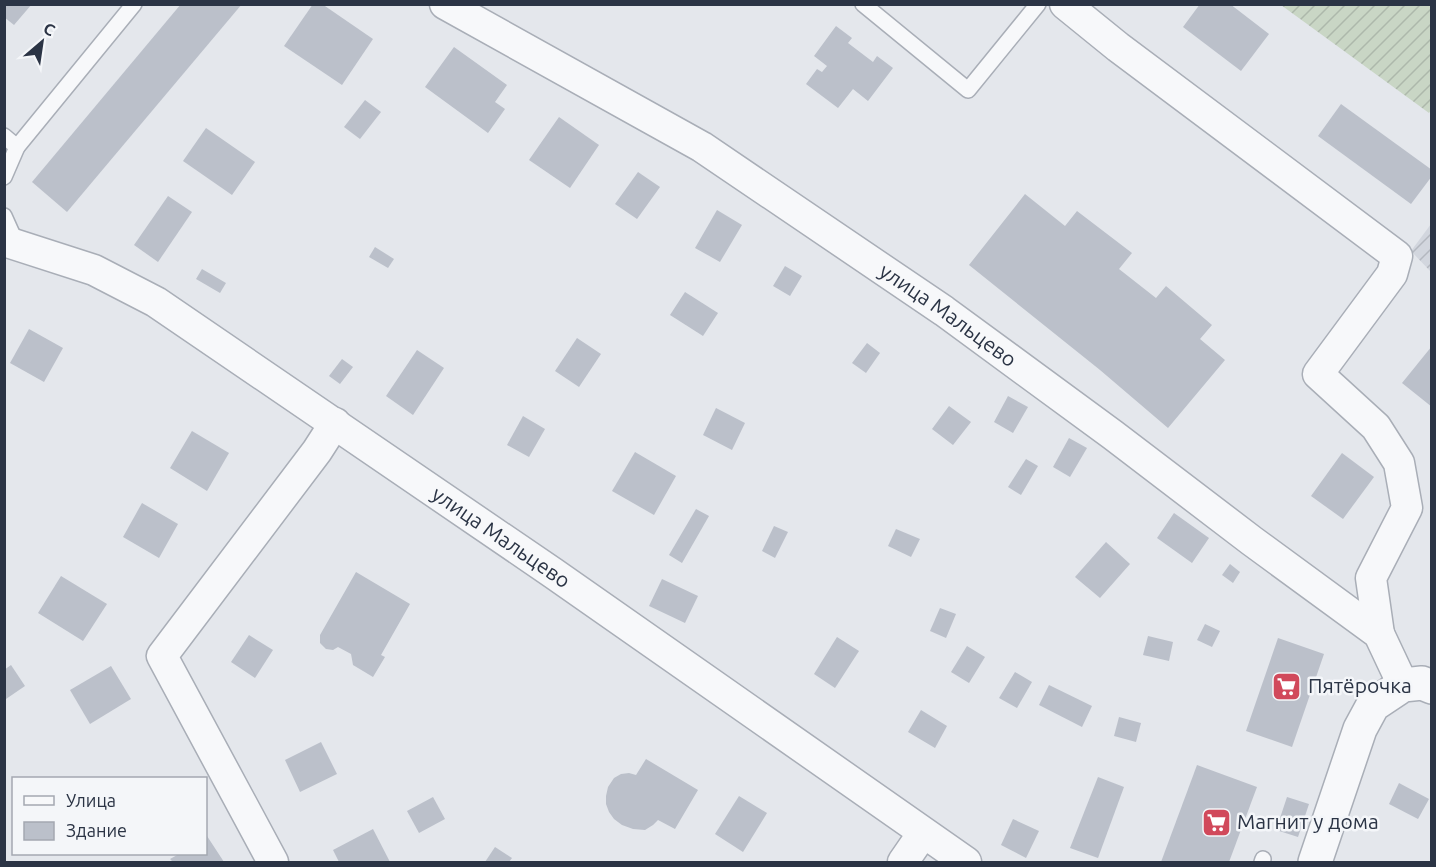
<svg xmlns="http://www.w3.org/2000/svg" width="1436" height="867" font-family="Ubuntu,sans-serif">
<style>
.industrial{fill:url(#industrial-furrows)}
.garden{fill:url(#garden-furrows)}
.building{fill:#bbc0ca}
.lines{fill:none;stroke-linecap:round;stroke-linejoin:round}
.service-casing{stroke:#a9aeb7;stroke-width:18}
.minor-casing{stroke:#a9aeb7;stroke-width:33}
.tertiary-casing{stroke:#a9aeb7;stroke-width:36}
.service{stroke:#f7f8fa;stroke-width:15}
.minor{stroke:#f7f8fa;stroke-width:30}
.tertiary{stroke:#f7f8fa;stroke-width:33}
.labels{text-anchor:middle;stroke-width:5;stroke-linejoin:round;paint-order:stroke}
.street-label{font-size:21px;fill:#2b3445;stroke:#f4f6f9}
.poi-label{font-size:21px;fill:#2b3445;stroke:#f4f6f9;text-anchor:start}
</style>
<defs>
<pattern id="industrial-furrows" width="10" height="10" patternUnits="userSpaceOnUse" patternTransform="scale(1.5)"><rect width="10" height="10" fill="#d2d6de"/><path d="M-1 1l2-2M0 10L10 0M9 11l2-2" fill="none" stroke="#b4b8c0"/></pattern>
<pattern id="garden-furrows" width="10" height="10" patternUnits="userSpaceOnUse" patternTransform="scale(1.5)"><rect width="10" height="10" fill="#c9d6c5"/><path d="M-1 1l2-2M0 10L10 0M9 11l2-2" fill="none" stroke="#adb8ab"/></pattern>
</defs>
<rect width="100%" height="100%" fill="#e4e7ec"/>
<path class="industrial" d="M1431,224V272L1411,251Z"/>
<path class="garden" d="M1281,5H1431V110L1429,113Z"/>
<g class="building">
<path d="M4,4H32L14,25L4,17Z"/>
<path d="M181,4H242L67,212L32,182Z"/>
<path d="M313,4H322L373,39L342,85L284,46Z"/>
<path d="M1200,4H1230L1269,34L1241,71L1183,27Z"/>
<path d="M836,26L852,38L848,43L873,62L877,56L893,68L868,101L853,89L838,108L806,84L817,69L822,72L827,66L814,56Z"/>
<path d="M454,47L507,85L495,102L505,109L488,133L425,87Z"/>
<path d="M365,100L381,112L360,139L344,127Z"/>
<path d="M1341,104L1432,170V176L1411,204L1318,136Z"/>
<path d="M559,117L599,145L570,188L529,160Z"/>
<path d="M206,128L255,162L232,195L183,161Z"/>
<path d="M638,172L660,187L637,219L615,204Z"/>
<path d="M1025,194L1065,226L1077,211L1132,253L1119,269L1156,298L1166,286L1212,325L1200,339L1225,360L1168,428L1100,370L969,265Z"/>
<path d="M168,196L192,212L158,262L134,245Z"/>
<path d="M717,210L742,225L720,262L695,248Z"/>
<path d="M375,247L394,259L388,268L369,257Z"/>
<path d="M785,266L802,276L790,296L773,286Z"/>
<path d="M202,269L226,283L220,293L196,279Z"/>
<path d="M685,292L718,313L703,336L670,315Z"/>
<path d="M29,329L63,348L44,382L10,363Z"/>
<path d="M577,338L601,354L579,387L555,371Z"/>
<path d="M867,343L880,353L866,373L852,363Z"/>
<path d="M1432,346V407L1402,383Z"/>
<path d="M417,350L444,368L413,415L386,396Z"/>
<path d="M342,359L353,367L340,384L329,376Z"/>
<path d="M1008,396L1028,407L1013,433L994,422Z"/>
<path d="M949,406L971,422L953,445L932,429Z"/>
<path d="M716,408L745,423L732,450L703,435Z"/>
<path d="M523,416L545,429L529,457L507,445Z"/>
<path d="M192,431L229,453L207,491L170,468Z"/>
<path d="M1069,438L1087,448L1070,477L1053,467Z"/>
<path d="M635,452L676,476L654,515L612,491Z"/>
<path d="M1342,453L1374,477L1343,519L1311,496Z"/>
<path d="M1026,459L1038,466L1021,495L1008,487Z"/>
<path d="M142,503L178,524L159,558L123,537Z"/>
<path d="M696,509L709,516L682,563L669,555Z"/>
<path d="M1174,513L1209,538L1192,563L1157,538Z"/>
<path d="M774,526L788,532L775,558L762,551Z"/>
<path d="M896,529L920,539L911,557L888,546Z"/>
<path d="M1106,542L1130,564L1100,598L1075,577Z"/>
<path d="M1230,564L1240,572L1233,583L1222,575Z"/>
<path d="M356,572L410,604L381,655L385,657L373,677L353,665L351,654L338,647L333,650L326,649L320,643V635Z"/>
<path d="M61,576L107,604L83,641L38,613Z"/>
<path d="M662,579L698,596L685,623L649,606Z"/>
<path d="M940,608L956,614L946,638L930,631Z"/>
<path d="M1205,624L1220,631L1212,647L1197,640Z"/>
<path d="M249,635L273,650L255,678L231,662Z"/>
<path d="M1148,636L1173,642L1169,661L1143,655Z"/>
<path d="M837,637L859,651L835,688L814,674Z"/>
<path d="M1278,638L1324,654L1292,747L1246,731Z"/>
<path d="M967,646L985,657L969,683L951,672Z"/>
<path d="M11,665L25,686L6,699L4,696V670Z"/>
<path d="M111,666L131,699L90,724L70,690Z"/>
<path d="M1015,672L1032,682L1017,708L999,698Z"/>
<path d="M1049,685L1092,706L1082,727L1039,705Z"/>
<path d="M921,710L947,726L935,748L908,732Z"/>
<path d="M1119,717L1141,723L1136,742L1114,736Z"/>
<path d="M321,742L337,774L300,792L285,760Z"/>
<path d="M646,759L698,790L675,829L658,820L653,825L645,830L633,829L622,825L614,819L609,812L606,804V796L608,787L614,778L621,774L629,773L636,775Z"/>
<path d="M1197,765L1257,787L1229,862H1161Z"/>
<path d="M1098,777L1124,787L1098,858L1070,848Z"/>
<path d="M1399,783L1429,799L1418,819L1389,804Z"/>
<path d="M739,796L767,813L743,852L715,834Z"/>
<path d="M433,797L445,819L419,833L407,811Z"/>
<path d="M1287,797L1309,804L1298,837L1276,830Z"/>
<path d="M1013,819L1039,831L1026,858L1001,845Z"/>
<path d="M373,829L390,862H339L333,850Z"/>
<path d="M207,836L224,862H173L170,859L179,854H206V837Z"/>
<path d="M495,847L512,858L509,862H485Z"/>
</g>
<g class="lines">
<defs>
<g id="service">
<path d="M863,4L968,90L1038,4"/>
<path d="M4,136L17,147"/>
<path d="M4,177L17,147L134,4"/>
<path d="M4,216L17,245"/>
<path d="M1262,862L1263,859"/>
</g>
<g id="minor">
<path id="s1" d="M445,4L702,147L944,311L1113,435L1252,541L1379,634L1403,685"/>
<path d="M1065,4L1118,47L1397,256L1392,274L1318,374L1376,427L1399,463L1407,508L1371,578L1379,634"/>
<path id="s2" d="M4,241L94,270L156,302L553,573L966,862"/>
<path d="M273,862L162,656L317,451L335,423"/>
<path d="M903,862L923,833"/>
</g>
<path id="tertiary" d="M1315,862L1360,729L1373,705L1403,685L1422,683L1432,687"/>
</defs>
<use href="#service" class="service-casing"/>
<use href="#minor" class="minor-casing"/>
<use href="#tertiary" class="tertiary-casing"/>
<use href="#service" class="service"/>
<use href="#minor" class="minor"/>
<use href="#tertiary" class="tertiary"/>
</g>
<defs>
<symbol id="supermarket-square" viewBox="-11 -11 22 22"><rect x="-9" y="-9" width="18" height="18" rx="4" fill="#d1495b" stroke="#f4f6f9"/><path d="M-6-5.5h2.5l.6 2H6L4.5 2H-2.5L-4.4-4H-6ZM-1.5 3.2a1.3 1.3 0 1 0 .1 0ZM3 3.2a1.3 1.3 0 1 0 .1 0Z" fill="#fff"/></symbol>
</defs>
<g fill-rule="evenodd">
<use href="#supermarket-square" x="1270" y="670" width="33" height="33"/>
<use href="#supermarket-square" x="1200" y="806" width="33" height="33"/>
</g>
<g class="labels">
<g class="street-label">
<text dy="7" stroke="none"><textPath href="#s1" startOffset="592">улица Мальцево</textPath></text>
<text dy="7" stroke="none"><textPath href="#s2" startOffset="582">улица Мальцево</textPath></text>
</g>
<g class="poi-label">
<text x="1308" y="693">Пятёрочка</text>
<text x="1237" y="829">Магнит у дома</text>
</g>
</g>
<rect width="1436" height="867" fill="none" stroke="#2b3445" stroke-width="12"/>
<rect x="12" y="777" width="195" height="78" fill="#f4f6f9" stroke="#a4a8b1" stroke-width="1.5"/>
<rect x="24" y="796" width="30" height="9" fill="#f7f8fa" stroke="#a4a8b1" stroke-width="1.5"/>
<text x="66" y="807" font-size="18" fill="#2b3445">Улица</text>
<rect x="24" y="822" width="30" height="18" fill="#bbc0ca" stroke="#a4a8b1" stroke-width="1.5"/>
<text x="66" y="837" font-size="18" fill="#2b3445">Здание</text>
<g transform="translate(42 42) rotate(29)" stroke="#f4f6f9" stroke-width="4.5" paint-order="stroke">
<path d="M0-4.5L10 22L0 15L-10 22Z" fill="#2b3445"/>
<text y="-9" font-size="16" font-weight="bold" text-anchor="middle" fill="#2b3445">С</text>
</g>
</svg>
